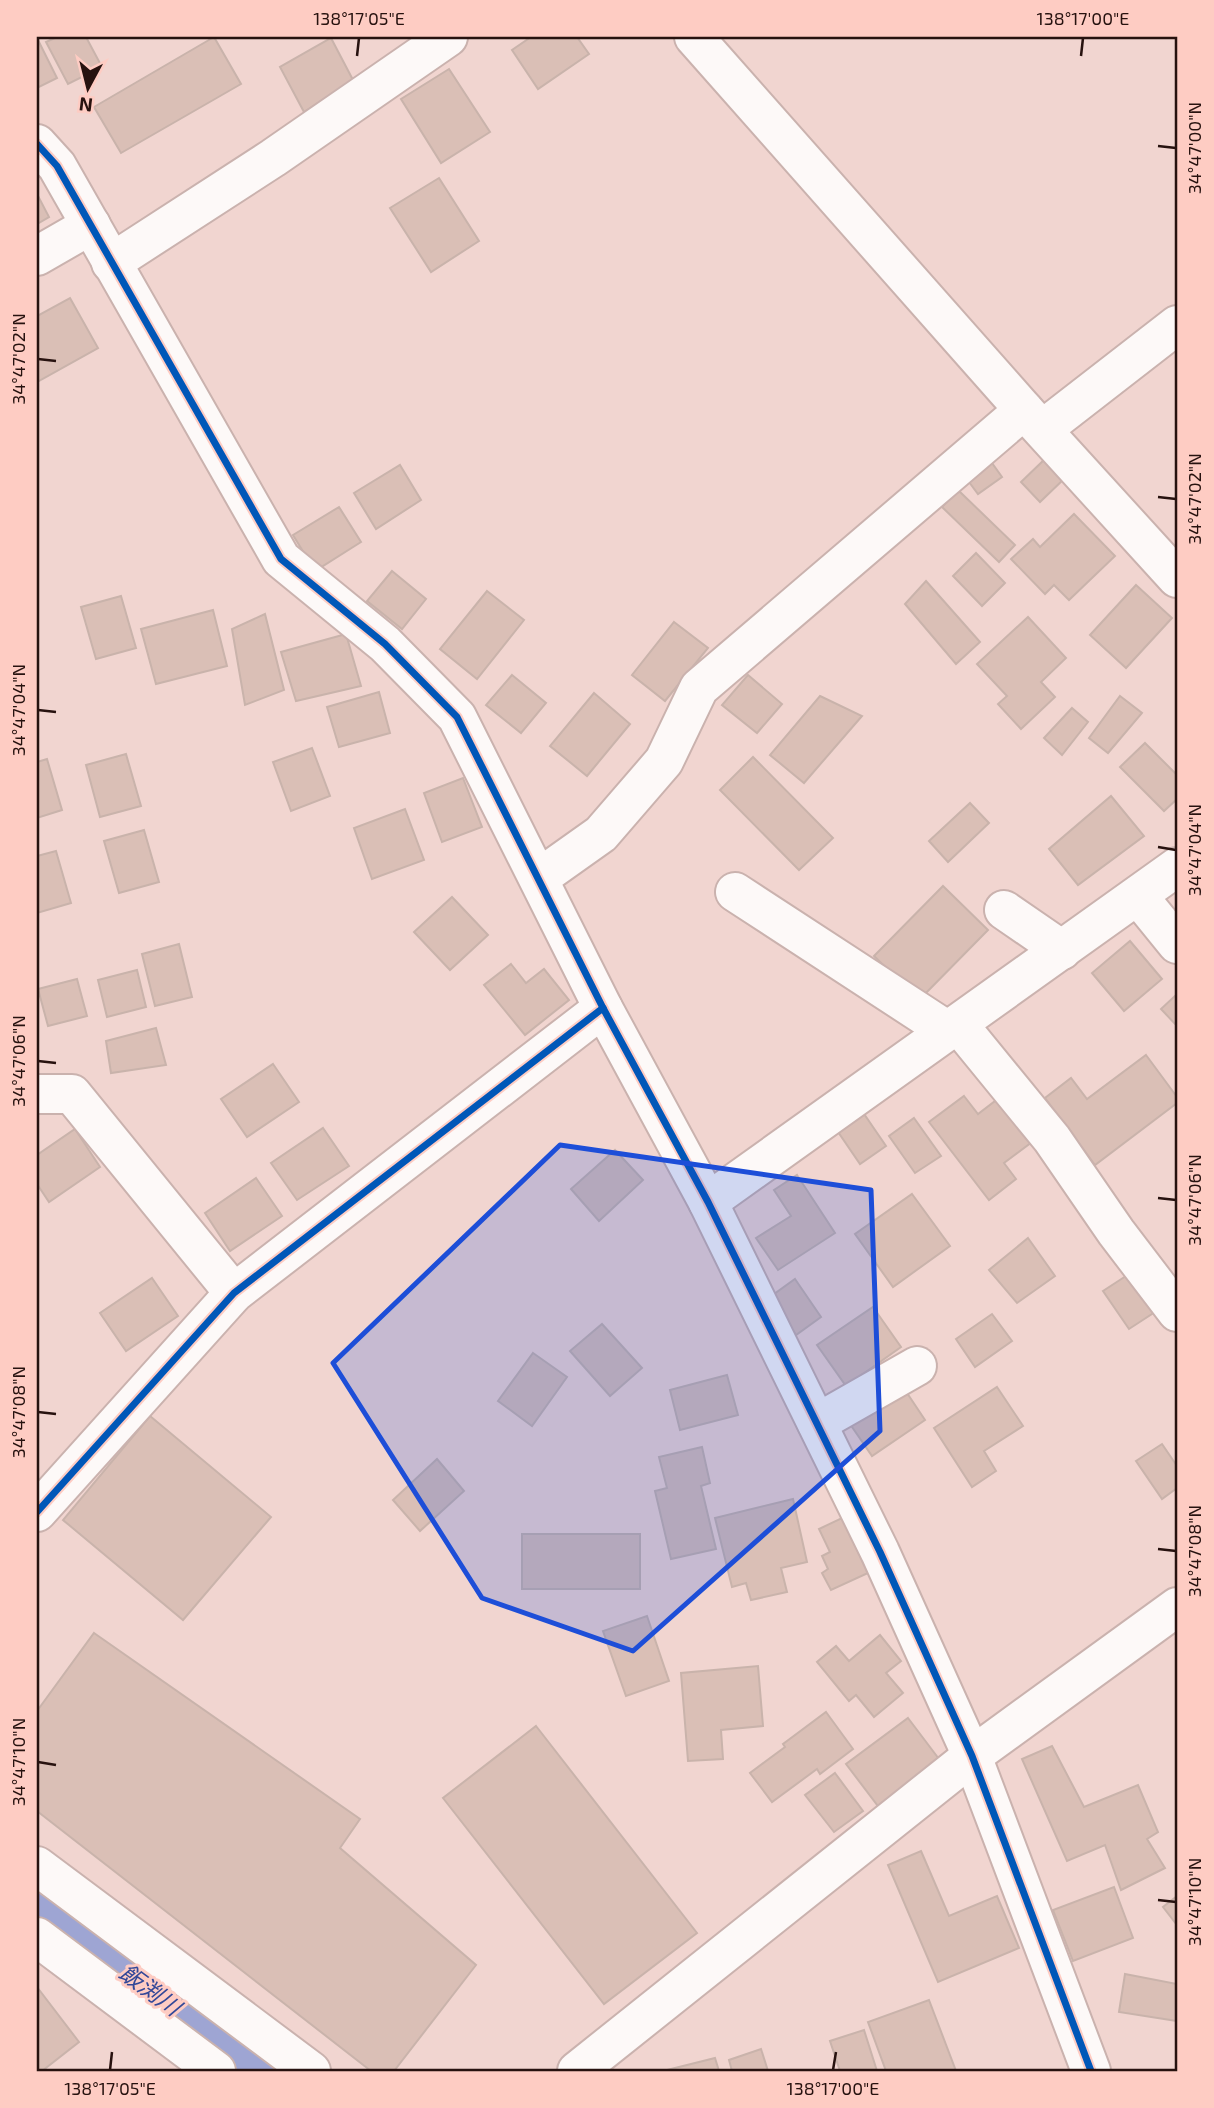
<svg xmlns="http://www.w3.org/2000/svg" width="1214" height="2108" font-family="'Exo 2','Noto Sans JP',sans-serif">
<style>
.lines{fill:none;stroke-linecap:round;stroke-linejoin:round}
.river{stroke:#9ea5d3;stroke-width:68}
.building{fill:#dabfb6;stroke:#c9b3ab;stroke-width:2}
.minor-casing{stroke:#cab2ae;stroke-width:42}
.minor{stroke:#fdf9f8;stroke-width:38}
.cycleway-casing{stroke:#feccc3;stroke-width:11}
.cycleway{stroke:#0057b8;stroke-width:7}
.marked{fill:#1d4ed8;fill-opacity:0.2;stroke:#1d4ed8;stroke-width:5;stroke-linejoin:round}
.ticks{fill:none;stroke:#27120f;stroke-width:2.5}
.labels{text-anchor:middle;stroke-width:6;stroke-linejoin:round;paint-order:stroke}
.water-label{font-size:23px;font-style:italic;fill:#334898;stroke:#feccc3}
.neatline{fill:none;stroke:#27120f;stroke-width:2.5}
.ticks-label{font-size:18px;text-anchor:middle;fill:#27120f}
</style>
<rect width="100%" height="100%" fill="#f1d5d0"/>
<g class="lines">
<path class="river" d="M37,1908L263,2071"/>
</g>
<g class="building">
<path d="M57,37H86L102,67L68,84L46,42Z"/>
<path d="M214,37L241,84L121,153L94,107Z"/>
<path d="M531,37H577L589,54L538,89L512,50Z"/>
<path d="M37,38L57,78L37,88Z"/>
<path d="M331,38L353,80L304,112L280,67Z"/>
<path d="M449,69L490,132L441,163L401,99Z"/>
<path d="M439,178L479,241L431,272L390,208Z"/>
<path d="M37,194L49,217L37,224Z"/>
<path d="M70,298L98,348L37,382V316Z"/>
<path d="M1046,458L1065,478L1040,502L1021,482Z"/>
<path d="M992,463L1002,477L978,494L969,482Z"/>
<path d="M400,465L421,500L376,529L354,493Z"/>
<path d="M958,490L1015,545L999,562L942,507Z"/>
<path d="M339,507L361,542L315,571L293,535Z"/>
<path d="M1074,514L1115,556L1069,600L1054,585L1045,594L1011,559L1033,539L1040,547Z"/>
<path d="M976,553L1005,583L982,606L953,576Z"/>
<path d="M392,571L426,599L402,629L367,601Z"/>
<path d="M926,581L980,642L956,664L905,604Z"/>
<path d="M1136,585L1172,618L1126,668L1090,635Z"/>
<path d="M487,591L524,620L477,679L440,649Z"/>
<path d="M121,596L136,648L96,659L81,607Z"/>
<path d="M213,610L227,666L156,684L141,629Z"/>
<path d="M265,614L284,690L245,705L232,629Z"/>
<path d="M1028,617L1066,658L1041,682L1055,697L1021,729L998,704L1007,696L977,664Z"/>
<path d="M674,622L708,648L665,701L632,675Z"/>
<path d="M346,634L361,686L296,701L281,652Z"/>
<path d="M512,675L546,703L521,733L486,705Z"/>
<path d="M748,675L782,704L757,733L722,705Z"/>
<path d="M379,692L390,733L339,747L327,707Z"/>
<path d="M594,693L630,724L587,776L550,746Z"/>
<path d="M820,696L862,716L804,783L770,755Z"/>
<path d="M1120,696L1142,713L1108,753L1089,738Z"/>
<path d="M1072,708L1088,722L1062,755L1044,738Z"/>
<path d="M1145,743L1177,775V799L1164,811L1120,767Z"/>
<path d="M312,748L330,796L291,811L273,762Z"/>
<path d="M126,754L141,806L100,817L86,765Z"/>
<path d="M753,757L833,838L799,870L720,790Z"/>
<path d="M47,759L62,810L37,818V762Z"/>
<path d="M463,778L482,827L442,842L424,793Z"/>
<path d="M1111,796L1144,836L1078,885L1049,849Z"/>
<path d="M970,803L989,823L948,862L929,841Z"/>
<path d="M405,809L424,860L372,879L354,828Z"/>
<path d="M144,830L159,882L119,893L104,841Z"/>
<path d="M56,851L71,903L37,913V856Z"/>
<path d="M943,886L988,930L919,1000L874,956Z"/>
<path d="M452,897L488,935L450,970L414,932Z"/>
<path d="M1130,941L1162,979L1124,1011L1092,973Z"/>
<path d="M179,944L192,997L155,1006L142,954Z"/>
<path d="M511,964L526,983L544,969L569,1000L525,1035L484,985Z"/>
<path d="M137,970L146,1007L107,1017L98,980Z"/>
<path d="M77,979L87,1016L48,1026L38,989Z"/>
<path d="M1177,994V1026L1161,1009Z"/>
<path d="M156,1028L166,1065L111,1073L106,1041Z"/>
<path d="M1146,1055L1177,1097V1103L1095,1165L1045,1098L1071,1078L1087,1099Z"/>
<path d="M273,1064L299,1102L247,1137L221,1099Z"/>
<path d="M964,1096L978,1114L999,1098L1032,1142L1004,1163L1016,1179L989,1200L929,1122Z"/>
<path d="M860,1108L886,1146L860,1164L834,1126Z"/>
<path d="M914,1118L941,1156L915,1173L889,1136Z"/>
<path d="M323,1128L349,1166L297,1200L271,1163Z"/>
<path d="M75,1129L100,1167L49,1202L37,1184V1155Z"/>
<path d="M615,1150L643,1180L599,1221L571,1189Z"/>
<path d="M797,1175L835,1233L778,1270L756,1238L791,1216L774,1190Z"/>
<path d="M256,1178L282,1216L230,1251L205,1213Z"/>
<path d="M912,1194L950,1246L893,1287L855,1234Z"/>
<path d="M1028,1238L1055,1276L1017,1303L989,1270Z"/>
<path d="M1129,1274L1155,1312L1129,1329L1103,1291Z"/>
<path d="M152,1278L178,1316L126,1351L100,1313Z"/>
<path d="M795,1279L821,1317L796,1335L770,1297Z"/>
<path d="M873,1307L901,1347L846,1386L817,1345Z"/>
<path d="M992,1314L1012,1341L975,1367L956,1339Z"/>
<path d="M602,1324L642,1368L610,1396L570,1351Z"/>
<path d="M533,1353L567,1377L532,1426L498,1401Z"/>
<path d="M727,1375L738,1415L680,1430L670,1390Z"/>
<path d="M903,1387L925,1420L872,1456L850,1424Z"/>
<path d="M997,1387L1023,1426L984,1451L996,1471L972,1487L934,1428Z"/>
<path d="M150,1416L271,1517L183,1620L63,1520Z"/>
<path d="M1162,1444L1177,1466V1488L1162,1499L1136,1461Z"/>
<path d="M702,1447L710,1483L701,1486L716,1549L671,1559L655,1491L667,1488L659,1457Z"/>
<path d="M437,1459L464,1491L420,1531L393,1500Z"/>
<path d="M793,1499L807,1562L781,1568L787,1592L751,1600L746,1583L732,1587L715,1518Z"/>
<path d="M842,1518L868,1573L831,1590L822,1573L828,1569L822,1556L830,1552L819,1529Z"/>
<rect x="522" y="1534" width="118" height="55"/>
<path d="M647,1616L669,1681L626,1696L603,1631Z"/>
<path d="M94,1633L360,1819L340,1848L476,1965L394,2071H371L37,1811V1711Z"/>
<path d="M880,1635L901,1661L886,1673L903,1693L874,1717L856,1695L849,1701L817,1662L836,1646L849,1661Z"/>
<path d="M758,1666L763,1726L721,1730L723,1759L688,1761L681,1673Z"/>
<path d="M826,1712L853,1749L820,1774L817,1769L772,1802L750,1773L785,1747L783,1744Z"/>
<path d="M908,1718L942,1763L881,1810L846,1764Z"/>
<path d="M536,1726L697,1933L604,2004L443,1798Z"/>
<path d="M1052,1746L1084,1807L1138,1785L1158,1832L1147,1839L1165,1868L1121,1890L1105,1845L1067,1861L1022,1759Z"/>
<path d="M835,1773L863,1811L834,1832L805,1795Z"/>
<path d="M921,1851L949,1916L997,1896L1019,1948L938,1982L888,1865Z"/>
<path d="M1114,1887L1133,1938L1073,1961L1053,1910Z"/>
<path d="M1177,1896V1925L1163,1907Z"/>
<path d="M1125,1974L1177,1984V2021L1119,2012Z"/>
<path d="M37,1987L79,2042L42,2071H37Z"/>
<path d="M929,2000L956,2071H886L868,2022Z"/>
<path d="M864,2030L877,2071H840L830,2041Z"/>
<path d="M761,2049L768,2071H732L729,2060Z"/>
<path d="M715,2058L719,2071H663Z"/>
</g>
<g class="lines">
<defs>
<g id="minor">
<path d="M694,37L1024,410L1177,578"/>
<path d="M37,144L57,166L281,559L385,644L457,717L603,1008L708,1202L880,1552L972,1756L1091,2071"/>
<path d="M37,256L91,225"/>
<path d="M111,263L273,158L448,37"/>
<path d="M1043,429L1177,325"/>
<path d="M539,878L601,834L664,761L699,688L1024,410"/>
<path d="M735,892L948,1031"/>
<path d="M1138,896L1177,944"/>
<path d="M1004,910L1062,950"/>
<path d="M958,1024L1052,1139L1116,1232L1177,1312"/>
<path d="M37,1094H72L234,1293"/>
<path d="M708,1202L1177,867"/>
<path d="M817,1423L917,1366"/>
<path d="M37,1512L234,1293L603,1008"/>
<path d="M37,1866L311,2071"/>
<path d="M37,1937L216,2071"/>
<path d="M577,2071L972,1756L1177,1607"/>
</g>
</defs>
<use href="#minor" class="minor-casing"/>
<use href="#minor" class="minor"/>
<defs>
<g id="cycleway">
<path d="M37,144L57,166L281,559L385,644L457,717L603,1008L708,1202L880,1552L972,1756L1091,2071"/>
<path d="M37,1512L234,1293L603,1008"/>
</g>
</defs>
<use href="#cycleway" class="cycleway-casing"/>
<use href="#cycleway" class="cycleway"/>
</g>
<path class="marked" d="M560,1145L871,1190L880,1431L633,1651L482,1598L333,1363Z"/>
<path class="ticks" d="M357,56L359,38M1081,56L1083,38M1158,146L1176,148M38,359L56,361M1158,497L1176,499M38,710L56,712M1158,847L1176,850M38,1061L56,1063M1158,1198L1176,1200M38,1412L56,1414M1158,1549L1176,1551M38,1762L56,1765M1158,1900L1176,1902M110,2070L112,2052M833,2070L836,2052"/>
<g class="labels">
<g class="water-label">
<text transform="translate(150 1990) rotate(36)" y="8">飯渕川</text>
</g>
</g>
<rect width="1214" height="2108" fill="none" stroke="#feccc3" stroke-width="77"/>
<g transform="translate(88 88) rotate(187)" stroke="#feccc3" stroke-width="5" paint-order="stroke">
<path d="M0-5L12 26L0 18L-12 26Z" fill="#27120f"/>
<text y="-10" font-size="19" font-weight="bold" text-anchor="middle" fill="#27120f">N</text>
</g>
<rect x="38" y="38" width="1138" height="2032" class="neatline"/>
<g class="ticks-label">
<text x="359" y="25">138°17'05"E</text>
<text x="1083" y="25">138°17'00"E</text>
<text transform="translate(1195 148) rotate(-90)" y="6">34°47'00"N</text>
<text transform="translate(19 359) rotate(-90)" y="6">34°47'02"N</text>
<text transform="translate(1195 499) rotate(-90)" y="6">34°47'02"N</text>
<text transform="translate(19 710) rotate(-90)" y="6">34°47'04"N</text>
<text transform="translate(1195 850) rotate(-90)" y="6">34°47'04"N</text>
<text transform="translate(19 1061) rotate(-90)" y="6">34°47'06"N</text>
<text transform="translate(1195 1200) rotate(-90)" y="6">34°47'06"N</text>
<text transform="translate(19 1412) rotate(-90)" y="6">34°47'08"N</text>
<text transform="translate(1195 1551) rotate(-90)" y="6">34°47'08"N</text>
<text transform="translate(19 1762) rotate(-90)" y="6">34°47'10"N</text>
<text transform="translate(1195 1902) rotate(-90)" y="6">34°47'10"N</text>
<text x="110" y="2095">138°17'05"E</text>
<text x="833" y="2095">138°17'00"E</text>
</g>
</svg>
